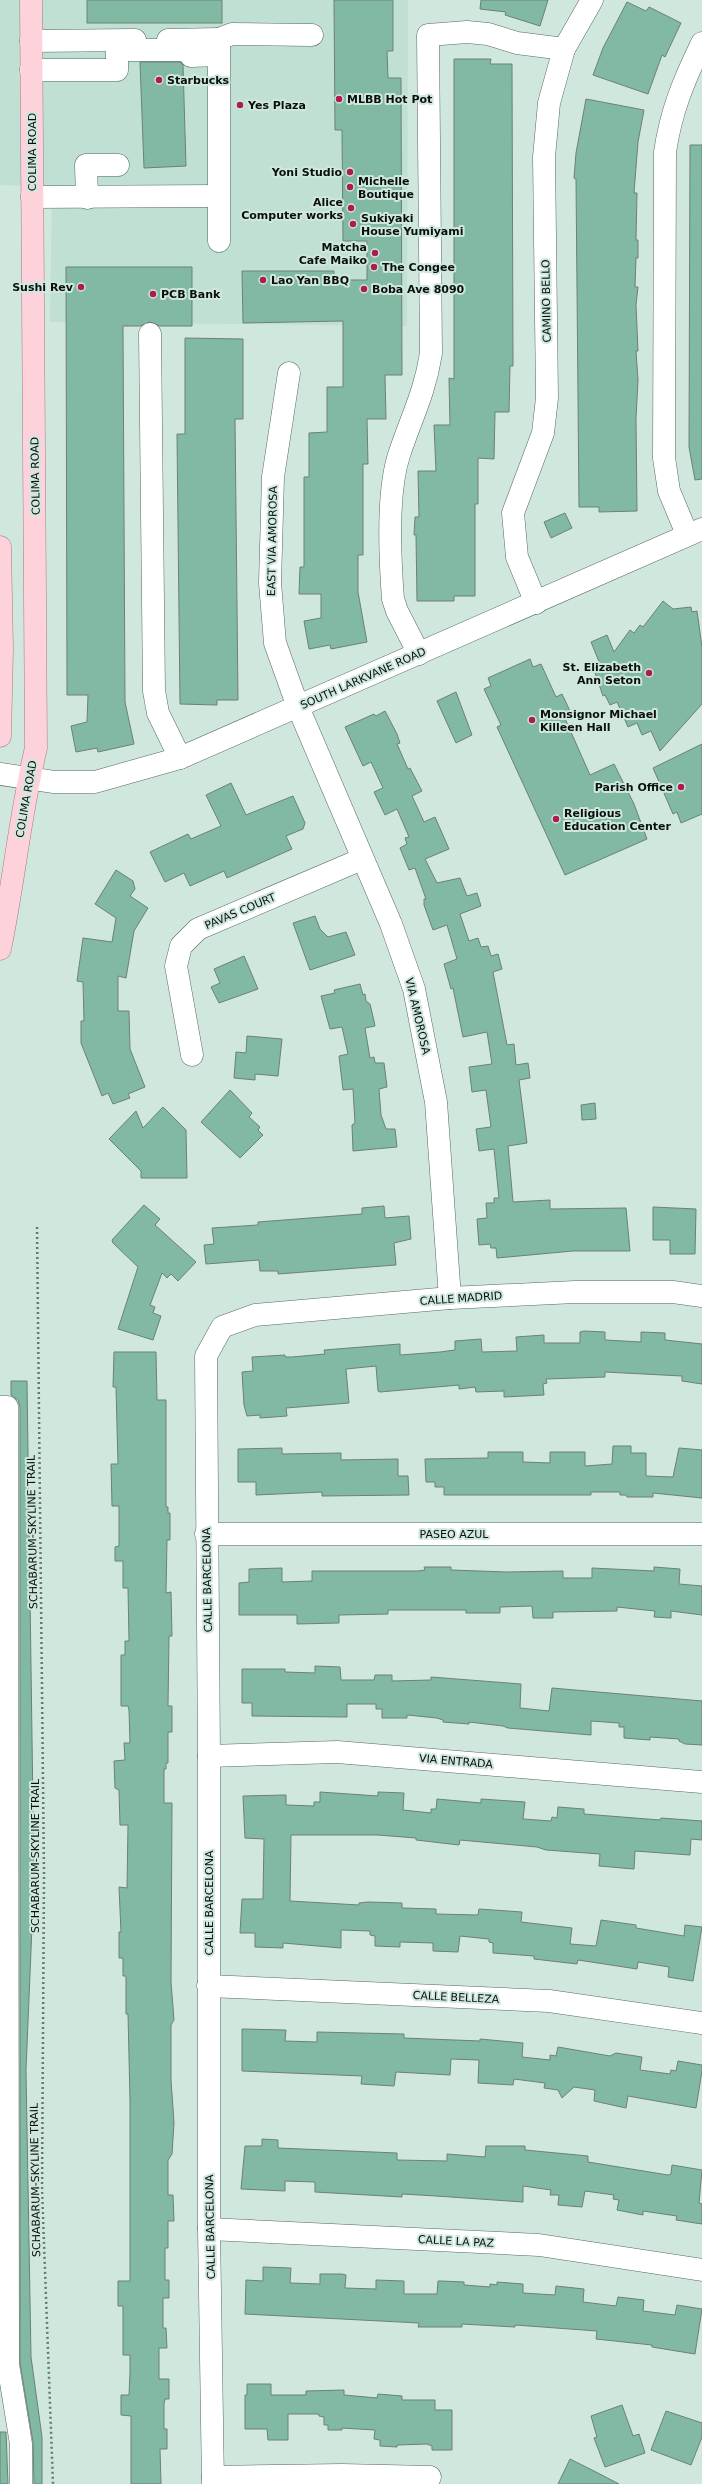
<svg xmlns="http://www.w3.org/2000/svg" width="702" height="2484" font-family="'DejaVu Sans',sans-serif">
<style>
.built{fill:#c0e0d3}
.building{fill:#81b9a3;stroke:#6c8178}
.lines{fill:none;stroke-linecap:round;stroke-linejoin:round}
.minor-casing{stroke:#556961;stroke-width:23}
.major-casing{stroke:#a77b83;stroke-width:23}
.path{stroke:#677771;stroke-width:2.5;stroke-dasharray:2 3;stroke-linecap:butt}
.minor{stroke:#fff;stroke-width:22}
.major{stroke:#fdd2da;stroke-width:22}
.poi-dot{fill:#ad1c51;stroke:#d0e7de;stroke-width:1.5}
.labels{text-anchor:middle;stroke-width:4;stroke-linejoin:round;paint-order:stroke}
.poi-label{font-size:11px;font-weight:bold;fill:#08100d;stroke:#d0e7de;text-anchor:start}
.street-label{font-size:11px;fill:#08100d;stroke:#d0e7de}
</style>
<rect width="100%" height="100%" fill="#d0e7de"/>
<path class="built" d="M0,0H408L407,326L50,322L52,187L0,185Z"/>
<g class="building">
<rect x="87" y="0" width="135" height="23"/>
<path d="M334,0H393V51H387L388,78H401L402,375H385L386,419H367L368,464H363V555H358V592L367,642L331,649L330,645L309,649L304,621L321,618V594H299L300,567H304V477H309V433L327,432V387H343V321L243,323L242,271H334V280H367V241H343L342,130H335Z"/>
<path d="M481,0H548L540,26L505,15L506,12L480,9Z"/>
<path d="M627,2L646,11L649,7L681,23L665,57L662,55L648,94L593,75L603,48Z"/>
<path d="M454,59H491L490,64H512L513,366H510L509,412H495L494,459L478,458V504H475V596H454V601H417L416,535H414L415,517H419L418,471H436L434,425H450L449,378L454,379Z"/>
<path d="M140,62H180L183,65L186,166L144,168Z"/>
<path d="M586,99L644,110L638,142L634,193H637L636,240H638V258H636L635,287H638L636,305L638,351H636L638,380L636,418L637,511L599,512V507H579L576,179L574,178L576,153Z"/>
<path d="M690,145H702V479L695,480L689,447Z"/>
<path d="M66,267H192V326H160L150,322L140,326H123L125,702L134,744L98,752L97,748L76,752L71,726L87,722L88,695H67Z"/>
<path d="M185,338L243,339V419H235L238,700H217V705L180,704L177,434H185Z"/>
<path d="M565,513L572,528L551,538L544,522Z"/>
<path d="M663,601L673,609L691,607L692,612L697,611L702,647V704L660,751L651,731L642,735L637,723L628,727L617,702L610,705L605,695L603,696L593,667L600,664L591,642L607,635L614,652L630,630L634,633L640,625L643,627Z"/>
<path d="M530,659L533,667L541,664L556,697L562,694L570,711L563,714L590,775L614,764L634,804L647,839L565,875L497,727L501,725L484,689L491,686L488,678Z"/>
<path d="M456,692L472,735L456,743L437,701Z"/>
<path d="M385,711L397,734L400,743L397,744L408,769L410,768L422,791L412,796L424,822L435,817L449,849L425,859L437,883L460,878L467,896L477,893L481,906L460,914L469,941L478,938L481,947L488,946L491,956L498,954L502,969L493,972L507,1045L514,1044L516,1065L528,1063L530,1078L519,1080L527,1143L508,1146L513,1202L550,1200V1209L626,1208L630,1251H573L497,1258L496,1248H491L490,1244L479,1245L477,1219L487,1218L486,1203H494V1198H499L494,1149L479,1151L476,1129L491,1127L486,1090L472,1092L469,1067L492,1064L487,1032L463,1037L453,988L451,989L444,964L457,959L447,925L433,930L424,905V899H426L415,868L409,870L400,848L407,844L405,838L409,837L397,809L385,815L374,792L383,788L371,762L363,766L345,727L374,714L376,716Z"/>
<path d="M702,744V814L681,823L677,812L673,814L653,768Z"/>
<path d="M231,783L246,815L293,796L305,823L303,829L286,836L292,849L227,878L224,871L190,886L184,873L165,882L150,852L188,834L191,839L221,826L206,795Z"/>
<path d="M116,870L133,881L135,889L130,896L148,908L134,931L126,978L118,976V1011H129L130,1049L145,1087L128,1094L130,1098L113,1104L108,1093L102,1096L81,1043V1021H84L83,982L77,981L83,938L112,942L116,918L95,904Z"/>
<path d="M315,916L320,929L328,937L346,932L355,955L310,970L293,923Z"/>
<path d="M244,956L258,989L219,1003L211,987L220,983L214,969Z"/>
<path d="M360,984L363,995L365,994L366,1001L370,1004L374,1021L375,1026L365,1028L370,1058L374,1057L375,1063H384L387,1087L379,1089L381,1115L386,1129H395L397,1147L353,1151L352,1125L355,1123L353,1089L343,1090L339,1056L348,1054L342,1027L330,1029L321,996L335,993L334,990Z"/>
<path d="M247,1036L282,1039L278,1076L255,1074V1080L234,1078L236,1052L246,1053Z"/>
<path d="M230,1090L252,1113L249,1117L260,1127L258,1130L263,1135L240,1158L201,1122Z"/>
<path d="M595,1103L596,1119L582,1120L581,1105Z"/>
<path d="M163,1107L186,1130L187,1178H141V1171L109,1139L136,1111L143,1128Z"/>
<path d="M144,1205L160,1219L155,1225L196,1262L178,1281L171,1274L167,1278L162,1273L150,1305L155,1307L153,1313L161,1316L153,1340L118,1329L138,1267L113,1243L112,1240Z"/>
<path d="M384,1206L385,1218L409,1216L411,1239L394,1243L396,1265L278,1274V1271H260L259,1260L206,1264L204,1245L214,1244L212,1228L258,1225V1222L362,1214V1208Z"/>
<path d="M653,1207L696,1209L695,1254H670V1240H653Z"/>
<path d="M584,1331L605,1332V1340L641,1342V1332L665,1333V1340L702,1344V1384L682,1381V1376L605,1372V1377L546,1379L547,1383L543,1384L544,1395L504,1397V1391L476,1392L475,1387L459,1389V1385L380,1392L378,1391L376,1366L346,1369L349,1403L286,1408L287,1416L260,1418V1415L247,1416L244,1405L242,1372L253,1371L252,1357L285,1355V1357H292L325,1354L324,1350L400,1344V1355L440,1352L455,1350V1341L481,1339L482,1352L517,1351L516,1337L544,1335V1343H580V1332Z"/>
<path d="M114,1352H156L157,1400H166V1507H168V1513H170V1540H167L166,1593L171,1592L172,1636H169L168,1706H172V1732H168V1763H166V1769H164V1803H172L171,1982L174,2020L171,2025V2080L174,2123L172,2154L168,2160V2195H173L174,2221H168V2248H165V2280H169V2298H163V2328H166L167,2348H159V2379H169V2399H165L164,2404V2429H167V2449H160L161,2484H131V2416L121,2415V2395H129L130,2373V2355H123V2306H118V2281H130V2100L128,2014H126V1976H123V1958H119V1932H121L119,1887L127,1888L128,1825H120L119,1790L115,1788L114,1761L125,1760L124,1743H130L129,1710L128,1706H121V1655H125V1641H129L128,1588H123V1561H115V1547L119,1546V1506H112L111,1464H118L116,1387H113Z"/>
<path d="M11,1381H27L34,1879L26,2070L31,2357L42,2437V2484H34L33,2442L20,2363V1407L18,1400L11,1395Z"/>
<path d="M613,1446H631V1453H646V1476L673,1477L679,1448L702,1450V1498L653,1493V1497H627L626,1495H620V1492H591V1495H444V1487H435V1482H426L425,1459L488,1458V1452H523V1462L550,1463V1452H585V1466L612,1464Z"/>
<path d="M282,1448V1454L341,1453V1460L398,1459V1476H408L409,1495L322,1496V1492L256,1495V1482H238V1449Z"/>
<path d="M424,1567H451V1570L507,1572L563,1571V1578H592V1568L654,1571V1567L680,1569L679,1584L702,1586V1615L671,1611V1618L654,1617L655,1611L617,1607V1611L553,1612V1618H533L532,1606L500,1607V1613H466V1610H388V1614L339,1615V1623L297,1624V1615H239V1583L249,1582V1569L282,1568V1582L312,1581V1571H418L425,1570Z"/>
<path d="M315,1666L340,1667L341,1680H374L375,1675H392V1681L431,1680V1677L521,1684L520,1708L549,1711L552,1688L702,1701V1745L685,1744L679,1741V1739L650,1737V1740L624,1738V1727H619V1723L591,1721V1735L508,1728L503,1726L469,1722V1724L443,1722V1720L437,1718L407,1715V1718H382V1709H376V1704H347V1717L252,1716V1703H242V1669H285V1672L315,1673Z"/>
<path d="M320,1792L378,1796V1792L404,1793L403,1810L431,1813V1809H436L437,1799L481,1803V1799L525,1802L523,1819L551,1821L552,1817L557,1818L558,1807L584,1809V1814L660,1820L661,1818L702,1821V1840L691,1839L690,1855L635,1851L634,1869L599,1866L600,1854L546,1850L537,1847L460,1840L459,1845L416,1840V1838L378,1835H291L290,1901L359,1905V1903L368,1902L402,1903V1908L436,1909V1914L478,1915L479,1909L522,1912L521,1922L572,1928L570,1944L596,1946L601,1920L636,1925V1928L684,1936L685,1925L702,1927L693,1981L668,1977L669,1967L638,1962L637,1969L578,1960L577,1964L534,1959V1956L493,1953V1943L489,1942V1939L460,1936L458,1952L433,1951V1943L400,1942V1947L375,1946V1936L370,1935V1931L341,1930V1948L283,1943V1948L255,1947V1933H240L242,1899H263L264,1839L245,1838L243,1796L286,1795V1805L314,1806V1802H320Z"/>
<path d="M242,2029L286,2030L285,2041L317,2042V2032L404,2034V2038L480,2041V2039L523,2043L522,2057L550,2060V2055L556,2056L558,2047L610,2056L616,2053L642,2057L640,2070L670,2074L671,2070L676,2071L678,2061L702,2065V2071L696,2108L628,2096L626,2108L594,2101L595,2090L574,2087L562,2098L558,2090L544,2088L545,2083L514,2079L513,2085L478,2083L479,2060L451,2059L450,2075L396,2072L394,2086L361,2084L362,2076L242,2071Z"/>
<path d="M262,2139L278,2140V2148L397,2153V2160L447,2161V2154L485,2157L486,2146H525V2150L588,2156V2162L668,2175L671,2174L672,2165L702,2170L699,2203L702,2204V2224L676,2220L677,2216L643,2211V2215L617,2210L619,2200L613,2199L614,2195L585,2191L582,2207L558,2205L559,2195H550L551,2190L523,2186V2202L436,2196L402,2194V2197L315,2192V2182L285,2181V2191L241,2189L245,2146H262Z"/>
<path d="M263,2267L291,2268L290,2283L320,2284V2274H342L346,2275L345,2288L376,2289V2280L404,2281V2294H437L438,2281H441L464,2282V2285L490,2287V2284L497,2285V2282L523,2284V2293L555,2295L556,2286L584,2289L583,2302L616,2306L618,2297L644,2300L643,2311L675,2315L677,2305L702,2309L695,2354L652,2347V2345L596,2339L597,2331L515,2325V2327L462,2324V2327H418L419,2323L245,2314L246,2280L263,2281Z"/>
<path d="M247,2384H271V2395H306V2391L344,2390V2395L377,2398L378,2394L402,2396V2400H435V2410H452V2450H432V2446L427,2444L397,2445V2447L380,2446V2440L374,2439L375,2430L342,2428V2430H328V2425H324V2417L319,2416V2414H288V2440H268L267,2429H245V2395H247Z"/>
<path d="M622,2405L633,2436L639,2434L645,2453L605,2467L594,2438L597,2437L591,2416Z"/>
<path d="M666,2411L702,2423V2437L691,2465L651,2450Z"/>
<path d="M0,2432H6L8,2484H0Z"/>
<path d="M570,2459L594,2471L619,2484H558Z"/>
</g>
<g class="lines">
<defs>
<g id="minor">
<path d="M168,40L219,39"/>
<path d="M31,41L135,40"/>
<path d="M31,70H117V50H187L191,56L218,55"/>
<path d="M32,197L218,196"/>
<path d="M87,198L86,165H118"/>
<path d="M219,241V39L232,34L312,35"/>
<path d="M150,334L154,691L158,713L180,758"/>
<path d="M289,373L273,477L270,583L275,643L298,707L391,924L414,989L436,1102L450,1298"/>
<path d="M687,534L669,491L664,458L665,152C671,111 684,80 702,43"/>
<path d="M536,603L517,557L513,513L543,433L547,398L544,157L549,103L564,49L592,0"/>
<path d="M419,654L397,611L393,599C390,560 387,492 399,455C411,418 425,393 431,353L428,35L467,32L488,34L517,43L564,49"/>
<path d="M0,774L54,782H95L180,758L702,529"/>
<path d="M192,1055L176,966L181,946L198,929L362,859"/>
<path d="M0,1407H7L8,2364L21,2444V2484"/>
<path d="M206,1534H702"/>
<path d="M209,1756L337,1752L702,1782"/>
<path d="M208,1986L549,2001L702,2023"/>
<path d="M209,2229L539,2245L702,2270"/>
<path d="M213,2477L342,2475L430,2477"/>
<path d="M213,2484L209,2229V1756L206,1356L222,1327L255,1315L450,1298L575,1292H673L702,1296"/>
</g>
<g id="major">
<path d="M0,547L2,649L0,736"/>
<path d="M0,949C14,882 20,814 36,748L31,0"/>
</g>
</defs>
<use href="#minor" class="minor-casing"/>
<use href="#major" class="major-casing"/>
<path class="path" d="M37,1227L44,1874L42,2190L53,2484"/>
<use href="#minor" class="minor"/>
<use href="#major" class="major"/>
</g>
<g class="poi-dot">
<circle cx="159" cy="80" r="4"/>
<circle cx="339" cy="99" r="4"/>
<circle cx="240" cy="105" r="4"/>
<circle cx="350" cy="172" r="4"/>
<circle cx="350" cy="187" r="4"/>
<circle cx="351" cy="208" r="4"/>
<circle cx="353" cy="224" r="4"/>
<circle cx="375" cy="253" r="4"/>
<circle cx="374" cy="267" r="4"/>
<circle cx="263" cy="280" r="4"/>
<circle cx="81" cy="287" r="4"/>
<circle cx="364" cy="289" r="4"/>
<circle cx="153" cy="294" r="4"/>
<circle cx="649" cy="673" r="4"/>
<circle cx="532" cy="720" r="4"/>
<circle cx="681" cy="787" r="4"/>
<circle cx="556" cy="819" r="4"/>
</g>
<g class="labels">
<g class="poi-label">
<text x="167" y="84">Starbucks</text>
<text x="347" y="103">MLBB Hot Pot</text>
<text x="248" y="109">Yes Plaza</text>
<text x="342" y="176" text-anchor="end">Yoni Studio</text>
<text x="358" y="185">Michelle<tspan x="358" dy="13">Boutique</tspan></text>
<text x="343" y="206" text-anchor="end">Alice<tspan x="343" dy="13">Computer works</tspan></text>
<text x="361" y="222">Sukiyaki<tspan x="361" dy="13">House Yumiyami</tspan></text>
<text x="367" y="251" text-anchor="end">Matcha<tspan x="367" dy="13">Cafe Maiko</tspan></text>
<text x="382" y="271">The Congee</text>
<text x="271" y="284">Lao Yan BBQ</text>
<text x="73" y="291" text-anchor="end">Sushi Rev</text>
<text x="372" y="293">Boba Ave 8090</text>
<text x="161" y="298">PCB Bank</text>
<text x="641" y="671" text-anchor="end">St. Elizabeth<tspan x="641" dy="13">Ann Seton</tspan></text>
<text x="540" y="718">Monsignor Michael<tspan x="540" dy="13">Killeen Hall</tspan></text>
<text x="673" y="791" text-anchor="end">Parish Office</text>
<text x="564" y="817">Religious<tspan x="564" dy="13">Education Center</tspan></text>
</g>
<g class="street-label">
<text transform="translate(32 152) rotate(-90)" y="4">COLIMA ROAD</text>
<text transform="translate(546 301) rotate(-91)" y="4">CAMINO BELLO</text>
<text transform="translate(35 476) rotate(-91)" y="4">COLIMA ROAD</text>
<text transform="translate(272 541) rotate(-89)" y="4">EAST VIA AMOROSA</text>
<text transform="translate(363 678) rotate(-24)" y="4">SOUTH LARKVANE ROAD</text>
<text transform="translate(26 799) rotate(-80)" y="4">COLIMA ROAD</text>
<text transform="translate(240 911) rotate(-23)" y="4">PAVAS COURT</text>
<text transform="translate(418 1016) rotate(77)" y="4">VIA AMOROSA</text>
<text transform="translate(461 1298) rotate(-4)" y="4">CALLE MADRID</text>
<text transform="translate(32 1532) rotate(-91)" y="4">SCHABARUM-SKYLINE TRAIL</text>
<text x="454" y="1538">PASEO AZUL</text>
<text transform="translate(207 1580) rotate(-91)" y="4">CALLE BARCELONA</text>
<text transform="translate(456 1761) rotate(5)" y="4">VIA ENTRADA</text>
<text transform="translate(35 1856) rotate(-90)" y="4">SCHABARUM-SKYLINE TRAIL</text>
<text transform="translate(209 1903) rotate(-90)" y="4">CALLE BARCELONA</text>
<text transform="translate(456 1997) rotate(3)" y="4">CALLE BELLEZA</text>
<text transform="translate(35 2180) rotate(-91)" y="4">SCHABARUM-SKYLINE TRAIL</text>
<text transform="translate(210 2227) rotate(-91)" y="4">CALLE BARCELONA</text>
<text transform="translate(456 2241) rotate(3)" y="4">CALLE LA PAZ</text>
</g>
</g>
</svg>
